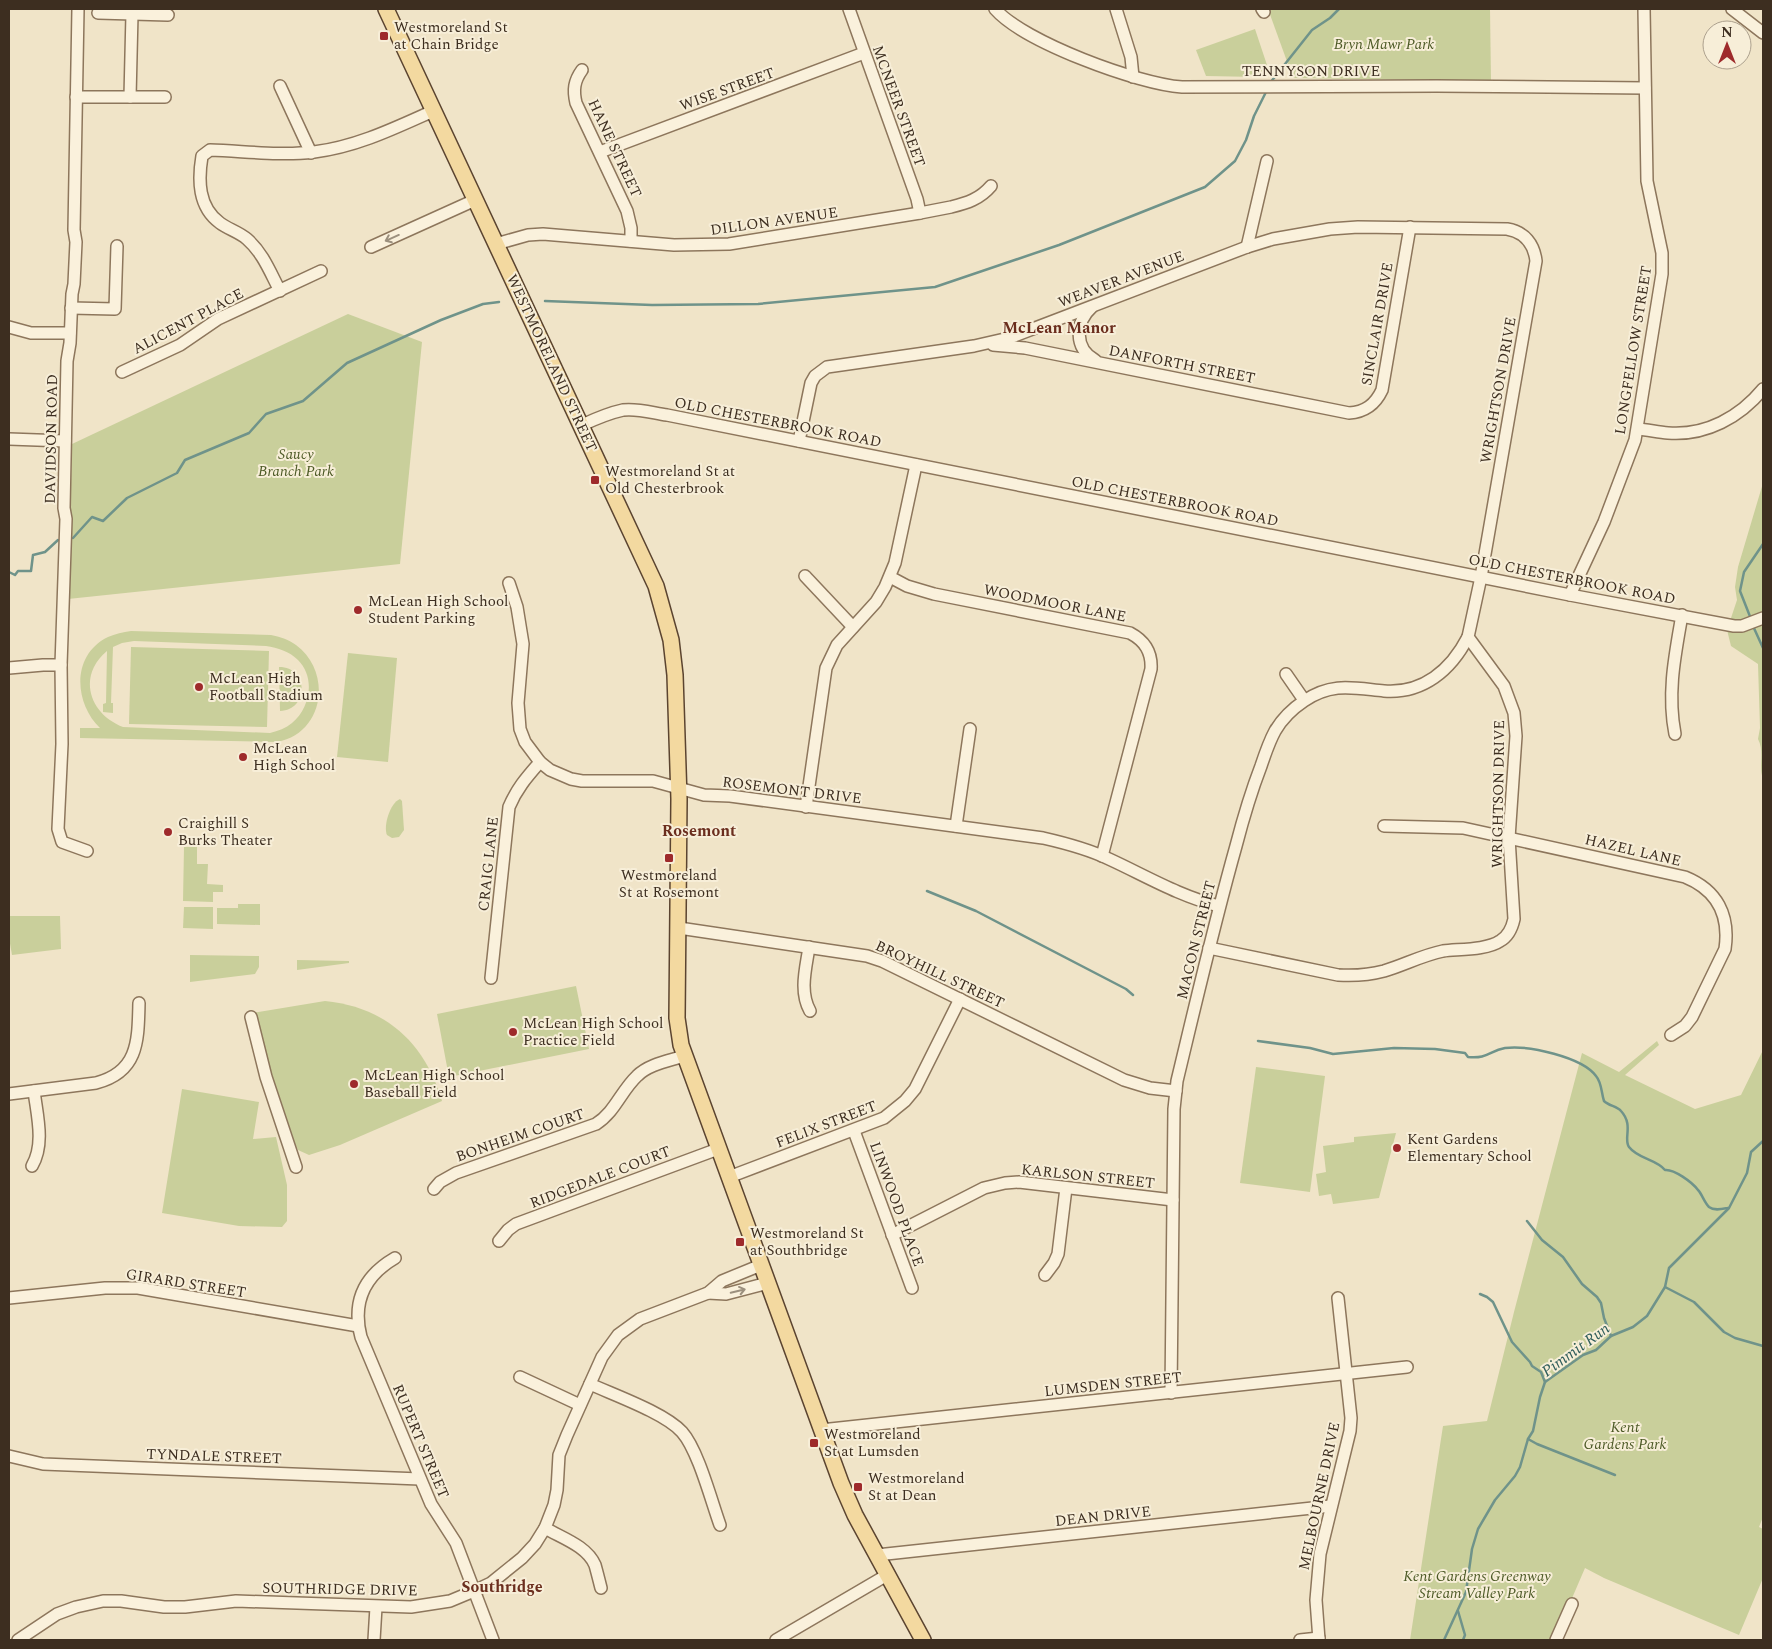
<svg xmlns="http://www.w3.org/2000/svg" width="1772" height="1649" font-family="Spectral,serif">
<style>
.green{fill:#c9cf9b;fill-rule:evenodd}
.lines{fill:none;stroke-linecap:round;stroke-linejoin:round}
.stream{stroke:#6f938a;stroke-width:2.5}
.minor-casing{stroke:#8d765c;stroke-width:14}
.major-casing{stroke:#5b4430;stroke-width:18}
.minor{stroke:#faf1dc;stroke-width:11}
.major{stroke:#f3d9a0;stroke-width:15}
.oneway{stroke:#9c907e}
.poi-dot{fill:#9e2a2b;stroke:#f7eed8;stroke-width:2}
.labels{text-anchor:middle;stroke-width:4;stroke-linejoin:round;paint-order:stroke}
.poi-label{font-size:15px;fill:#3d2e20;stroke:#f7eed8;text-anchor:start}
.park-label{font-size:15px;font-style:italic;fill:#4d5a26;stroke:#f7eed8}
.street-label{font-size:15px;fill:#3d2e20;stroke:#f7eed8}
.neighbourhood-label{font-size:16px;font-weight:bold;fill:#6b2e1e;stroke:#f7eed8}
.water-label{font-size:16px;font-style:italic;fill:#2f5d5a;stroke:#f7eed8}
</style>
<rect width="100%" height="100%" fill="#f0e4c8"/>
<g class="green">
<path d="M1268,9H1490L1491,81L1293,78Z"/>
<path d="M1255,29L1267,65L1265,73L1258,77L1206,76L1196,50Z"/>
<path d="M348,314L422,342L400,564L68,599L72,444Z"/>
<path d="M1763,483V779C1758,765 1765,753 1758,739L1760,728L1758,664L1731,646L1727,630L1737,600L1735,587L1738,567Z"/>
<path d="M131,631L271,635C280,637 288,639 296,645C333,672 324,734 277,742L80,738V728H100C74,703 71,655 108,637C115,634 123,632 131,631ZM134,641L266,646C278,648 289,651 298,660C316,678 310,708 292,723C286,728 278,731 270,733L123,727C89,714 77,676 107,651L106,703L103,704V712L113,713V703H111L113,647L122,643Z"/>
<path d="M131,647L269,651L267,727L129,724Z"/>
<path d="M348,653L397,658L388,762L337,757Z"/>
<path d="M279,667C309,667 309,710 280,711Z"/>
<path d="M400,799L402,801L404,830L399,837L392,838L387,835C383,826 390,803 400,799Z"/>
<path d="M184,847H197V864H208L207,884L223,885V892H213V902L183,901Z"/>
<path d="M238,904H260V925L217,924V908H238Z"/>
<path d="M184,907H213V929L183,928Z"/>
<path d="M9,916H60L61,949L12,955L9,938Z"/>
<path d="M190,955L259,956V967L255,974L190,982Z"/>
<path d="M297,960L349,961V963L297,970Z"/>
<path d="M576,986L589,1049L449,1077L437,1014Z"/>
<path d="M325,1001C386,1007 425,1043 442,1101L340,1145L309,1155L298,1150L282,1118L253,1013Z"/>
<path d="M1657,1041L1659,1045L1625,1075L1695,1109L1741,1095L1763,1050V1517L1759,1527L1763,1529V1578L1739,1635L1604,1578L1585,1568L1554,1640H1410L1443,1426L1487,1421L1514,1312L1582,1053L1619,1072Z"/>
<path d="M1256,1067L1325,1076L1310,1192L1240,1183Z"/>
<path d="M182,1089L259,1102L253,1139L276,1137L287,1185V1221L282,1227L239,1226L162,1213Z"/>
<path d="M1396,1133L1379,1198L1333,1204L1331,1194L1319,1196L1316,1174L1326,1172L1323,1146L1354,1142V1137Z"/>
</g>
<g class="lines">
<g class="stream">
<path d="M1270,83L1312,30L1330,18L1339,9"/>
<path d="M545,301L652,305L758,304L935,287L1059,245L1205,187L1235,161L1246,140L1254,116L1267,90"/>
<path d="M73,538L92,517L103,521L127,498L177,473L185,460L249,433L266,414L303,401L347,363L441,320L483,304L499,302"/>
<path d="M9,572L15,575L18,571H31L33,555L45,552L58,540"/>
<path d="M1751,619L1740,591L1744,572L1763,544"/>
<path d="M1753,626L1763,648"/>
<path d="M927,891L976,911L1126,989L1133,995"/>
<path d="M1258,1041L1310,1048L1333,1054L1394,1048L1435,1049L1465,1053L1468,1057C1488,1059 1489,1051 1505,1048C1528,1045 1582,1057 1596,1076C1602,1083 1601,1092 1604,1101C1609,1106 1617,1106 1621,1111C1634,1125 1623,1139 1629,1147C1638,1159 1656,1159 1665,1170C1674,1169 1692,1182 1698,1190C1702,1194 1704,1202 1709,1207C1714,1211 1722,1209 1728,1208"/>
<path d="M1527,1221L1542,1240L1563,1257L1582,1284L1597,1297L1601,1303L1604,1318L1611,1336"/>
<path d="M1665,1287L1694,1302L1724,1332L1735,1338L1763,1346"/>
<path d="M1480,1294L1487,1297L1493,1302L1512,1342L1530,1362L1532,1366L1541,1372L1545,1382"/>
<path d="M1528,1439L1537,1444L1615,1475"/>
<path d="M1458,1611L1465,1635L1463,1640"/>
<path d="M1444,1640L1466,1592L1472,1549L1478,1529L1495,1500L1515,1476L1520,1467L1528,1439L1533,1431L1540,1397L1545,1382L1583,1355L1596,1350L1611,1336L1633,1327L1647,1316L1665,1287L1669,1268L1729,1208L1747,1173L1751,1152L1763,1141"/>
</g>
<defs>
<g id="minor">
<path d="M78,9L74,230L76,242L74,284L72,294L70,343L67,361L64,508L66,519L61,665L62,744L58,829L62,842L87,851"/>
<path d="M849,9L917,199L920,213"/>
<path d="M995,9C1024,42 1138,84 1182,87L1437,86L1645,88"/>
<path d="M1116,9L1131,57L1133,77"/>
<path d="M1262,9L1264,12"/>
<path d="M1732,9L1763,33"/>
<path d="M98,13L168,15"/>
<path d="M582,70C574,81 573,90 576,103L627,211L631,228V241"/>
<path d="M280,86L311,153"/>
<path d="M76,97H165"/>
<path d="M130,97L132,14"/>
<path d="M600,152L864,53"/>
<path d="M496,244L528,235L543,234L674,245L729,244L920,213L951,207C967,203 980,199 991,186"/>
<path d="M371,247L475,200"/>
<path d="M1247,247L1267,161"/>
<path d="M280,291C270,272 263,253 247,239C239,232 228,229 220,223C198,207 198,180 202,156L210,150C244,151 280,156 314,152C356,147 395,128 433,111"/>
<path d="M1092,307C1075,322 1074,349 1095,360"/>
<path d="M71,308L115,309L117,246"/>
<path d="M9,327L31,333H70"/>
<path d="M993,345L1025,348L1349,413C1365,412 1375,405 1382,390L1410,227"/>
<path d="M122,372L180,345L218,319L321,271"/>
<path d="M582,425C595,419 609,413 623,410C637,408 653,413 667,415L1570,595L1734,626H1742L1763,618"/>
<path d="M1638,429C1648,430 1658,432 1668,433C1706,436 1740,417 1763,389"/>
<path d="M9,439L65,441"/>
<path d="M799,441L811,383L815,376L827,367L974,346L1009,338L1247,247L1273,239L1330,229L1358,227L1507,229C1525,232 1534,244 1536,261L1481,577L1468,637L1504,686L1514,713L1516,736L1509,838L1514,919C1512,928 1509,936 1500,941C1487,950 1459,949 1443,951C1423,955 1404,965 1384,971C1369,975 1354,976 1338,975L1209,948"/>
<path d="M805,576L853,627"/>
<path d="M890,577L907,586L934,594L1130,633C1145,641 1152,652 1151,669L1102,856"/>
<path d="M509,583L517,607L523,644L518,703L520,729L525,742L540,762L550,770L571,779L582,781H653L704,795L730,796L1043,838C1065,843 1088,849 1109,859C1146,876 1179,896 1219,906"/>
<path d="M1570,595L1604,522L1635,440L1662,274V253L1647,181L1644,9"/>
<path d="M9,668L43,665H61"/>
<path d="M1286,674L1304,700"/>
<path d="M1675,734C1667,693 1675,655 1682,615"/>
<path d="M806,807L826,668L837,645L876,602L885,587L895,563L916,465"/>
<path d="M956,826L970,729"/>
<path d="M1384,826L1463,828L1685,877C1717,890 1730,915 1725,949L1692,1017L1685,1026L1671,1035"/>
<path d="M679,928L867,956L882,961L1124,1080L1150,1088L1176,1091"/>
<path d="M809,947C806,968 799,991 810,1011"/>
<path d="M491,978L509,807C517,788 527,777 540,762"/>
<path d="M251,1017L266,1077L296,1167"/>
<path d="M9,1094L96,1083C139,1072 138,1040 139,1003"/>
<path d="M854,1131L912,1288"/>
<path d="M32,1166C45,1144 37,1115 34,1091"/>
<path d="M729,1177L884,1118L905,1101L915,1089L960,999"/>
<path d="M434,1189L440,1182L456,1173L596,1124C615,1112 621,1091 637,1076C649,1064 669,1061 684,1056"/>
<path d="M892,1235L984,1188L1005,1183L1019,1182L1173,1200"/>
<path d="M499,1241L508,1230L516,1224L718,1149"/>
<path d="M395,1258C364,1276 352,1302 361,1337L431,1504L456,1543L493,1640"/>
<path d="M1045,1275L1054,1263L1058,1254L1066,1188"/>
<path d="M708,1293L726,1294L768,1283"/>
<path d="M9,1298L105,1288H138L358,1326"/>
<path d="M520,1377L580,1405"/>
<path d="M590,1384C614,1395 665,1413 682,1432C698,1450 711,1500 720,1525"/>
<path d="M1171,1393L1174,1109L1177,1081C1196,1002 1214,924 1236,846C1243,819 1251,792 1261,766C1265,754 1269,742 1275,731C1282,719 1292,709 1304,701C1332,682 1353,688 1384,691C1423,694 1451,670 1468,637"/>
<path d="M821,1430L1407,1367"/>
<path d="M9,1456L43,1464L420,1479"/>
<path d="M545,1528C562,1538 587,1546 595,1565C597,1572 599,1580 601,1588"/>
<path d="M877,1555L1331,1506"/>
<path d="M18,1640L57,1614L76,1607L103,1601H121L164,1607H185L236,1601L411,1607L450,1601L474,1591L491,1583L522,1558L535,1544L545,1528L554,1505L557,1490L559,1455L567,1435L602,1357L618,1335L640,1319L708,1293L722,1281L761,1265"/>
<path d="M374,1640L376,1607"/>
<path d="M776,1640L887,1575"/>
<path d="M1300,1640L1319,1638"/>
<path d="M1319,1640L1316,1600L1320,1554L1350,1431L1351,1418L1338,1298"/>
<path d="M1556,1640L1572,1604"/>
</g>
<path id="major" d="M386,9L656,586L671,640L675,675L679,799L677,1018L681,1045L841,1483L855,1515L923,1640"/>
</defs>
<use href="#minor" class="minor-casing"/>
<use href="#major" class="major-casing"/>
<use href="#minor" class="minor"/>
<use href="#major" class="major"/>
</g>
<defs><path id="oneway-shaft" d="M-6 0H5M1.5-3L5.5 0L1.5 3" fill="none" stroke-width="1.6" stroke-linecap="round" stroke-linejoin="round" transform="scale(1.25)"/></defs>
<g class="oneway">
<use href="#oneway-shaft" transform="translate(392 238) rotate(156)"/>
<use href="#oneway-shaft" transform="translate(738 1291) rotate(-13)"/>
</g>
<g class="poi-dot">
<rect x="379" y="31" width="10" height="10" rx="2.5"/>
<rect x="590" y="475" width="10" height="10" rx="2.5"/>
<circle cx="358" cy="610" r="5"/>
<circle cx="199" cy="687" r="5"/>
<circle cx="243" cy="757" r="5"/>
<circle cx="168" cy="832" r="5"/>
<rect x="664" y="853" width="10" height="10" rx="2.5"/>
<circle cx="513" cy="1032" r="5"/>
<circle cx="354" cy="1084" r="5"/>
<circle cx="1397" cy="1148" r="5"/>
<rect x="735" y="1237" width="10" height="10" rx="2.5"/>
<rect x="809" y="1438" width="10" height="10" rx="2.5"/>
<rect x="853" y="1482" width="10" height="10" rx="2.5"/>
</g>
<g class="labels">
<g class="poi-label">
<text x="394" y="32">Westmoreland St<tspan x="394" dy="17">at Chain Bridge</tspan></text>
<text x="605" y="476">Westmoreland St at<tspan x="605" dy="17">Old Chesterbrook</tspan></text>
<text x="368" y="606">McLean High School<tspan x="368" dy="17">Student Parking</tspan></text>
<text x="209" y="683">McLean High<tspan x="209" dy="17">Football Stadium</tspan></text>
<text x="253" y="753">McLean<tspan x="253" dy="17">High School</tspan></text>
<text x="178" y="828">Craighill S<tspan x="178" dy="17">Burks Theater</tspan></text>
<text x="669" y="880" text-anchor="middle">Westmoreland<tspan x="669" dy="17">St at Rosemont</tspan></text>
<text x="523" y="1028">McLean High School<tspan x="523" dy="17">Practice Field</tspan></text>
<text x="364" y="1080">McLean High School<tspan x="364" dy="17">Baseball Field</tspan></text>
<text x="1407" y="1144">Kent Gardens<tspan x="1407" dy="17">Elementary School</tspan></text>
<text x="750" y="1238">Westmoreland St<tspan x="750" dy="17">at Southbridge</tspan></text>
<text x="824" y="1439">Westmoreland<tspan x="824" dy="17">St at Lumsden</tspan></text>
<text x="868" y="1483">Westmoreland<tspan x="868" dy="17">St at Dean</tspan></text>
</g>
<g class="park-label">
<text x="1384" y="49">Bryn Mawr Park</text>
<text x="296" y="459">Saucy<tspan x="296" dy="17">Branch Park</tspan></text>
<text x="1625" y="1432">Kent<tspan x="1625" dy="17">Gardens Park</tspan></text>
<text x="1477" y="1581">Kent Gardens Greenway<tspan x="1477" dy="17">Stream Valley Park</tspan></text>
</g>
<g class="street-label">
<text x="1311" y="76">TENNYSON DRIVE</text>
<text transform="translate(727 89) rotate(-20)" y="5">WISE STREET</text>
<text transform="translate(899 106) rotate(70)" y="5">MCNEER STREET</text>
<text transform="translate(615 148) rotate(65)" y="5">HANE STREET</text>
<text transform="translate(774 221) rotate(-8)" y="5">DILLON AVENUE</text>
<text transform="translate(1121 279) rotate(-21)" y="5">WEAVER AVENUE</text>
<text transform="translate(188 321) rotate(-28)" y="5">ALICENT PLACE</text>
<text transform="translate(1377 324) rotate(-80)" y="5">SINCLAIR DRIVE</text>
<text transform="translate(1633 350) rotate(-81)" y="5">LONGFELLOW STREET</text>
<text transform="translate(552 363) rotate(65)" y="5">WESTMORELAND STREET</text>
<text transform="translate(1182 364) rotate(11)" y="5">DANFORTH STREET</text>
<text transform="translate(1498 390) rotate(-80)" y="5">WRIGHTSON DRIVE</text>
<text transform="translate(778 422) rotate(11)" y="5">OLD CHESTERBROOK ROAD</text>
<text transform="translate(51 439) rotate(-89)" y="5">DAVIDSON ROAD</text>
<text transform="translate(1175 501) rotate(11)" y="5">OLD CHESTERBROOK ROAD</text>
<text transform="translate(1572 579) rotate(11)" y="5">OLD CHESTERBROOK ROAD</text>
<text transform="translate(1055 603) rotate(11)" y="5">WOODMOOR LANE</text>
<text transform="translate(792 790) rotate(7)" y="5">ROSEMONT DRIVE</text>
<text transform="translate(1498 794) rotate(-89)" y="5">WRIGHTSON DRIVE</text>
<text transform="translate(1633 850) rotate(13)" y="5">HAZEL LANE</text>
<text transform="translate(488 864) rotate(-84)" y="5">CRAIG LANE</text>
<text transform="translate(1196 940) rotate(-76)" y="5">MACON STREET</text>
<text transform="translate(940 974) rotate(25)" y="5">BROYHILL STREET</text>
<text transform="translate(826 1124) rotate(-21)" y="5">FELIX STREET</text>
<text transform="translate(520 1135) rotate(-19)" y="5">BONHEIM COURT</text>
<text transform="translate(1088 1176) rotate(6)" y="5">KARLSON STREET</text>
<text transform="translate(600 1177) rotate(-21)" y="5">RIDGEDALE COURT</text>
<text transform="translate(897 1204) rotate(70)" y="5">LINWOOD PLACE</text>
<text transform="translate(186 1283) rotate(9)" y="5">GIRARD STREET</text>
<text transform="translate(1113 1384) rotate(-6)" y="5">LUMSDEN STREET</text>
<text transform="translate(421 1441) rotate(67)" y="5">RUPERT STREET</text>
<text transform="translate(214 1456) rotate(2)" y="5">TYNDALE STREET</text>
<text transform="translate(1319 1496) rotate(-78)" y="5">MELBOURNE DRIVE</text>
<text transform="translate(1103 1516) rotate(-6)" y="5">DEAN DRIVE</text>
<text transform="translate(340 1589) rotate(1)" y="5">SOUTHRIDGE DRIVE</text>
</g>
<g class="neighbourhood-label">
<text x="1059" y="333">McLean Manor</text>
<text x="699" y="836">Rosemont</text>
<text x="502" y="1592">Southridge</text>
</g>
<g class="water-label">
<text transform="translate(1575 1349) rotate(-36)" y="6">Pimmit Run</text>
</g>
</g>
<rect width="1772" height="1649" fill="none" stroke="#3d2e20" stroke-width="20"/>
<g transform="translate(1727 45)"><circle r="24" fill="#f7eed8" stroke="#ada18e"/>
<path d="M0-4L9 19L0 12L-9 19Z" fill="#9e2a2b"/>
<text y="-8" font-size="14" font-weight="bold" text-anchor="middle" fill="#3d2e20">N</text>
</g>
</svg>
